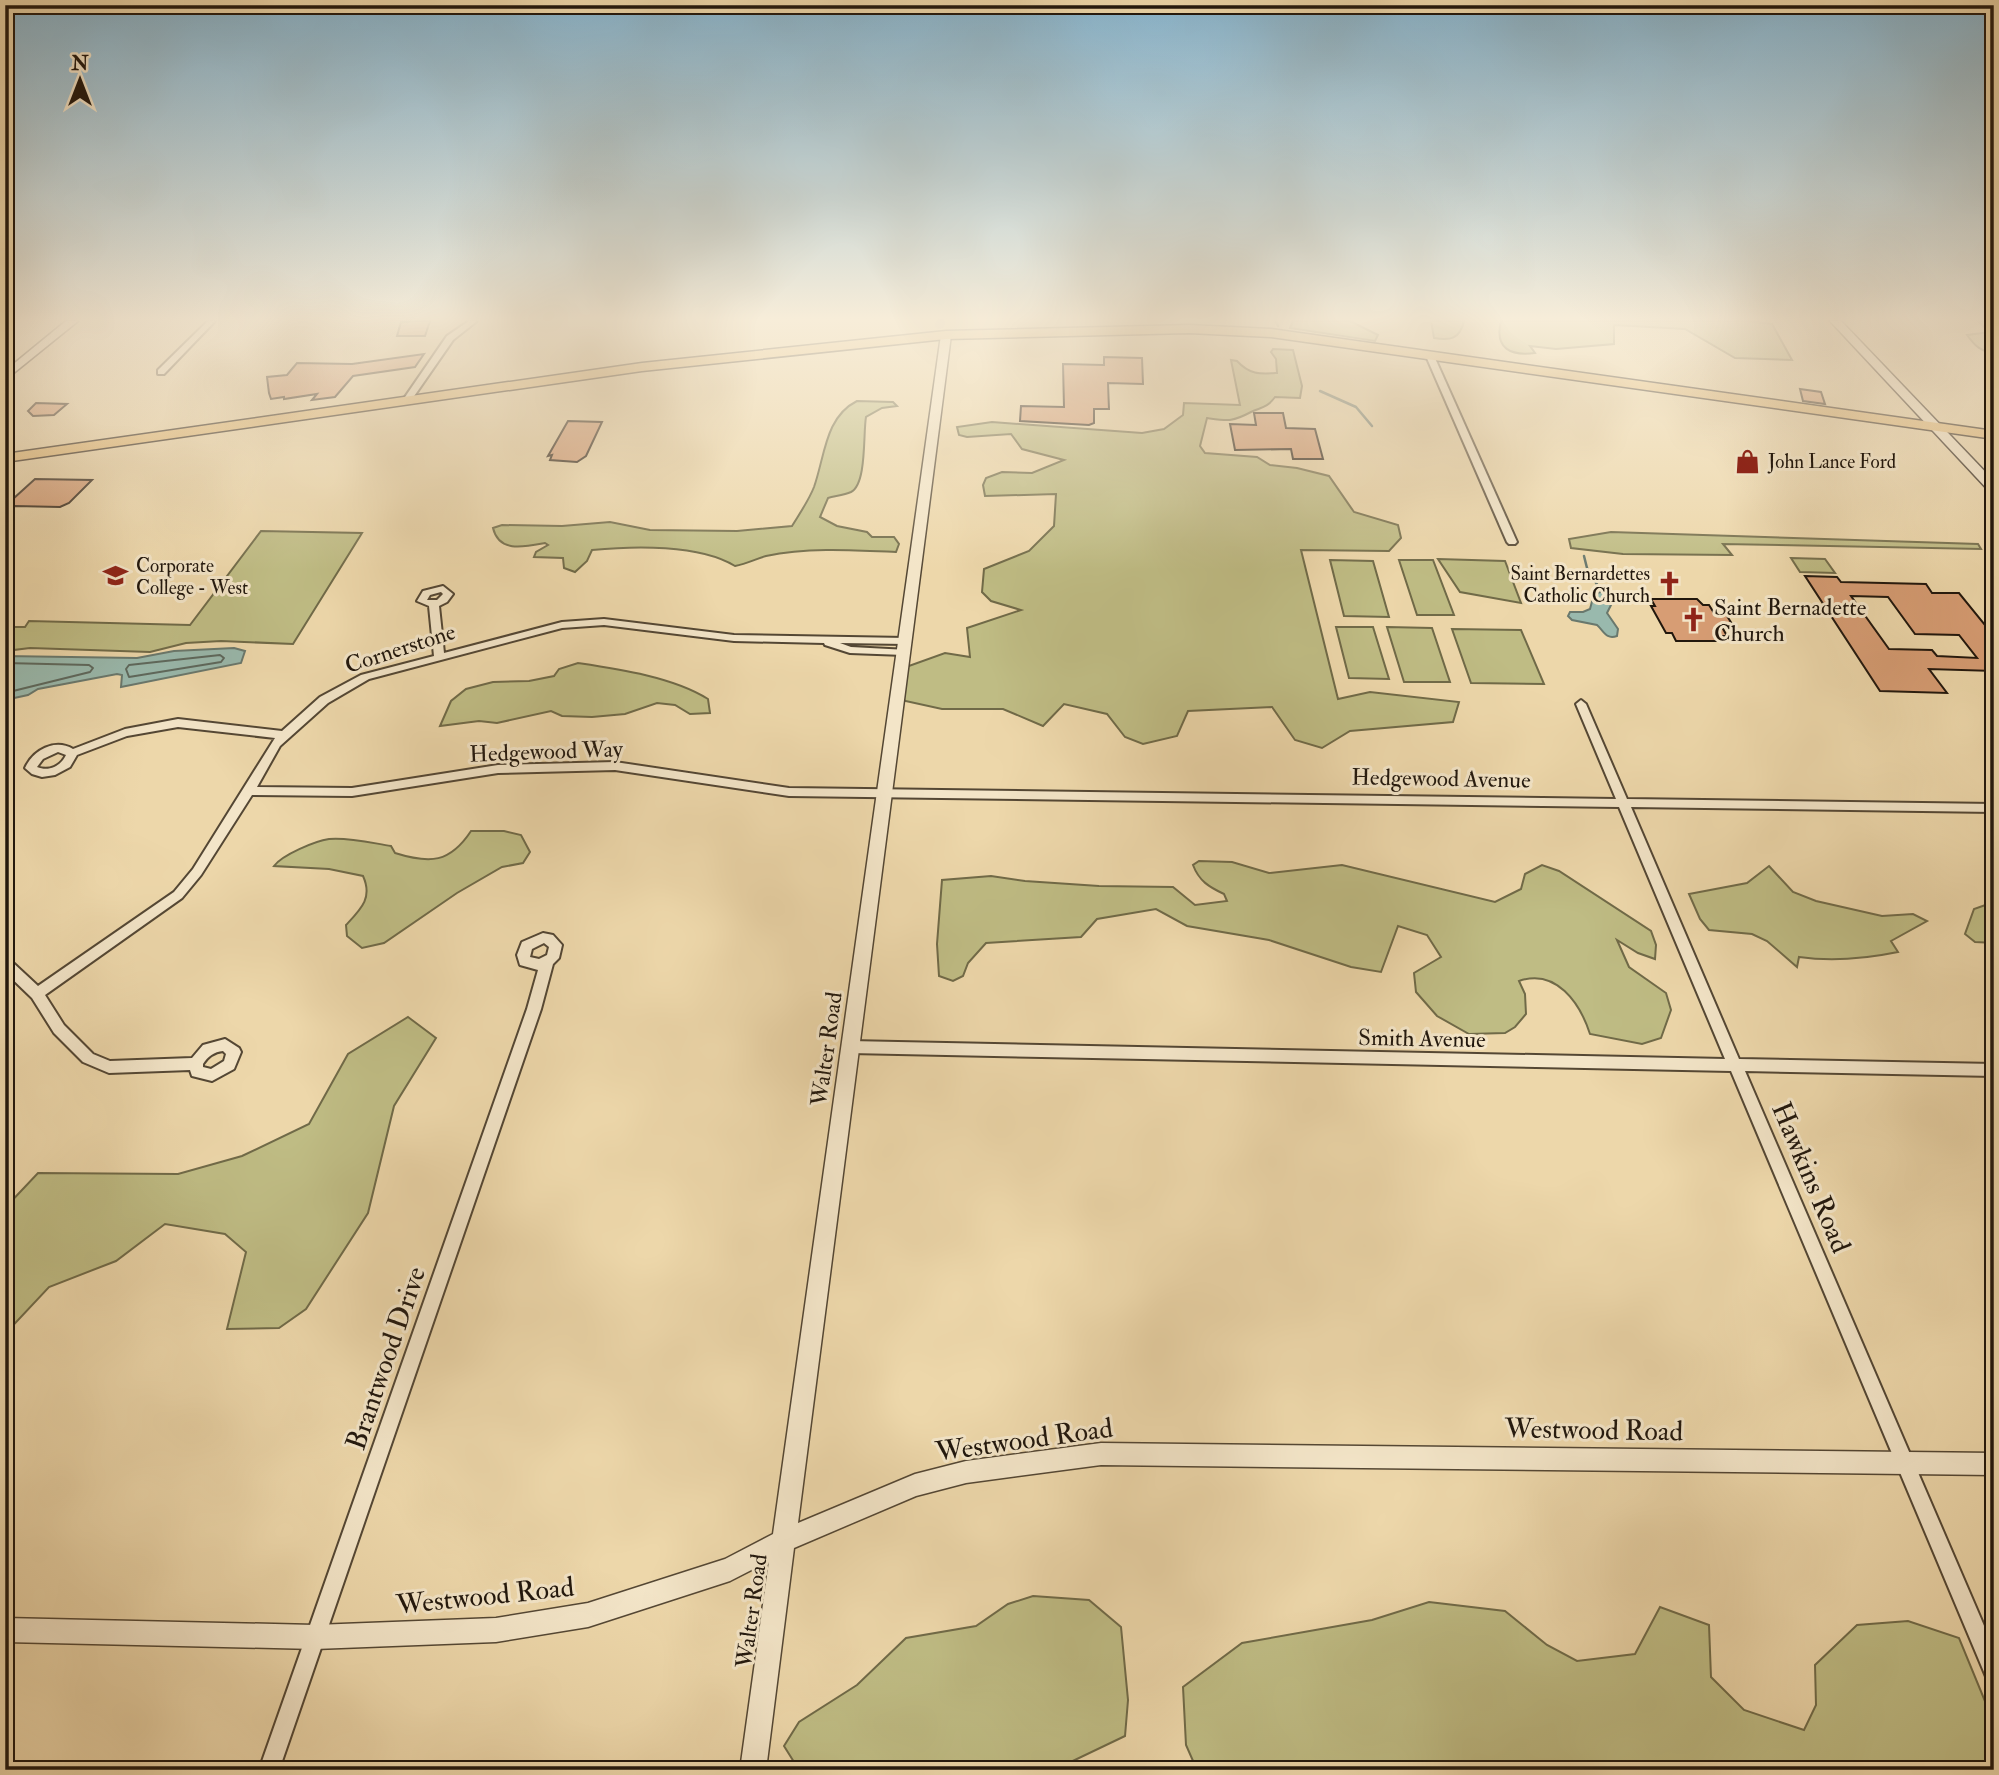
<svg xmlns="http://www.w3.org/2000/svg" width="1999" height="1775" font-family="'IM FELL Double Pica',serif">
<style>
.green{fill:#bfbc84;stroke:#706a48;stroke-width:2}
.water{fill:#99b9ad;stroke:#69786d;stroke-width:2}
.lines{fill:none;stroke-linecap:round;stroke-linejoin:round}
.shore{stroke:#5d685d;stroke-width:2}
.stream{stroke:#69786d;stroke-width:2.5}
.building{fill:#d79d74;stroke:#21170d;stroke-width:2;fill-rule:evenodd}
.minor-casing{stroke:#544734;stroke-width:4}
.tertiary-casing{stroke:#544734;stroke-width:3}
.secondary-casing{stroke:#21170d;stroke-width:3}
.primary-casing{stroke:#21170d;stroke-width:3}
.minor{fill:#f3e5c8;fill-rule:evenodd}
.tertiary{fill:#f3e5c8;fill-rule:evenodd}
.secondary{fill:#f3e5c8;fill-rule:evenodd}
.primary{fill:#e6bc75;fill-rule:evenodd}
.labels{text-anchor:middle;stroke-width:6;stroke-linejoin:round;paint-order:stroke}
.far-poi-label{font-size:19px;fill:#21170d;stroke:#f3e5c8;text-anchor:start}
.poi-label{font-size:23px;fill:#21170d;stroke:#f3e5c8;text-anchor:start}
.street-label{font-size:23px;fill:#21170d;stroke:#f3e5c8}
.near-street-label{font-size:28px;fill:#21170d;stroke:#f3e5c8}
</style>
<rect width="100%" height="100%" fill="#edd7aa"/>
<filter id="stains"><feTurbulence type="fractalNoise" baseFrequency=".00286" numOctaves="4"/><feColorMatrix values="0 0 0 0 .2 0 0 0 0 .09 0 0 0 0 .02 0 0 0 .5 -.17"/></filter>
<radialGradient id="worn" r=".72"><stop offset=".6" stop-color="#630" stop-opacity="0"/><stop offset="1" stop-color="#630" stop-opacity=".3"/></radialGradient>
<g class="green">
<path d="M1293,321H1350L1378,335L1375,341L1290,328Z"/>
<path d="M1431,321H1464C1460,339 1450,341 1434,338Z"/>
<path d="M1501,321H1747L1772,324L1792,360L1735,358L1685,329L1614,325V344L1556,349L1530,346L1535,353C1511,356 1494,349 1501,321Z"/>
<path d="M1978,321H1994V353C1980,351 1975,346 1967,335L1990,332Z"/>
<path d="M1273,349L1293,350L1302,386L1300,398L1275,397C1267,408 1262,407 1251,412C1232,422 1229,421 1207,418L1200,446L1205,453L1257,457L1270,465L1297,468L1329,476L1354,512L1398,525L1401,538L1389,551L1301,550L1338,699L1370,692L1459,702L1453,722L1350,731L1322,748L1295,740L1272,707L1188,711L1177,736L1143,744L1125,737L1107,714L1064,704L1043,726L1003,709H942L901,700L906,667L945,653L970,657L967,628L1021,610L991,601L982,592L984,569L1029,551L1054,526L1056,494L985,496L983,485L986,478L1002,472L1032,473L1064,460L1022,449L1011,434L967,437L959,435L957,427L992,422L1142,433L1164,429L1183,415L1184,403L1240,405L1231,360L1237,361C1250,375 1260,374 1277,373L1276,359L1271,352Z"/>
<path d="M857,401L893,402L897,406L882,408L866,417C863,433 867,484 851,492C844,495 835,496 828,498L820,517L837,526L867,532L872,537H894L899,544L896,552C853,550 808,547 766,556C756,559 746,564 735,566C699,544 633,546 592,550L587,561L575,572L564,568L563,558L534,557L536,552L548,545L545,543C524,547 499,553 493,528L502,525L562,526L610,522L650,530L737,531L792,526C800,513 809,500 814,487C825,456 825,417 857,401Z"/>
<path d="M261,531L362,533L293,644L221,641L186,643L150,652L30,648L5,651V627H25L29,621L190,625Z"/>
<path d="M1611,532L1978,544L1981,549L1723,544L1732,555L1623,554L1571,548L1569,539Z"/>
<path d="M1791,558L1825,559L1835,573L1800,572Z"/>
<path d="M1438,559L1505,561L1521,603L1460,592Z"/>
<path d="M1330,560L1373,561L1389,617L1344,616Z"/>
<path d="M1399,560H1433L1454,615H1417Z"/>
<path d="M1336,627H1373L1389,679L1349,678Z"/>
<path d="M1387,627L1432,628L1450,682H1404Z"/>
<path d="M1452,629L1521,630L1544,684L1471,683Z"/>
<path d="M578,663C618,669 673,677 708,699L710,713L690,714L675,705L657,703L625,714L592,717L562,716L551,711L497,723L479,721L440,726L451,701L466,689L493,682L529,681L554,676L559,669Z"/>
<path d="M471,831H504L521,835L530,852L523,863L502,867L457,893L384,943L362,948L347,936L346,925C361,909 373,898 363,876L329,869L274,866C282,855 315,841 329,839C348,837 372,843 391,846L395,853C430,864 450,863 471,831Z"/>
<path d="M1199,861L1232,862L1269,873L1342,865L1495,902L1521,889L1525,874L1542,865L1559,871L1651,931L1656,945L1655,959L1638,953L1617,940L1629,967L1666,993L1671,1010L1661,1038L1642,1044L1590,1034C1580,1003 1556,968 1519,981L1525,994L1526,1014L1515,1027L1505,1033L1469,1034L1437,1016L1416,992L1414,973L1441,957L1427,935L1398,926L1381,972L1351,967L1269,940L1187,926L1156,909L1097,919L1081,937L986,943L968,963L963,976L953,981L939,976L937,944L942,880L991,876L1025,881L1099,886L1173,887L1195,905L1227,901L1224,894C1209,887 1199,881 1193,865Z"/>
<path d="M1769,866L1793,892L1816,901L1882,916L1913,914L1927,921L1891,941L1898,952C1864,959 1833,962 1799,957L1797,967L1767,941L1752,934L1709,930L1700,919L1689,894L1747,883Z"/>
<path d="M1994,902V943L1975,942L1965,934L1974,909Z"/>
<path d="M408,1017L436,1038L394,1106L368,1213L306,1309L279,1328L227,1329L246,1252L225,1234L165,1224L116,1261L49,1287L5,1334V1208L38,1173L178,1174L242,1156L309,1124L348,1054Z"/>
<path d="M1033,1596L1089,1600L1121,1627L1128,1700L1125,1736L1054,1770H799L784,1746L799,1722L857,1685L906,1638L976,1626L1008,1604Z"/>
<path d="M1429,1602L1505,1611L1547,1645L1577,1661L1635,1654L1660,1607L1709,1625L1711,1677L1744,1710L1804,1730L1816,1705L1815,1665L1857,1625L1908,1621L1959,1638L1994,1723V1770H1197L1186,1745L1183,1687L1242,1643L1372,1620Z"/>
</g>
<g class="water">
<path d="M1604,591L1614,599L1607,613L1618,629L1617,636C1606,640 1604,631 1597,625L1572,620L1568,616L1570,612H1583L1590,609L1594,594Z"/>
<path d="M234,648L245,651L241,663L121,687L122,675L117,674L38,689L28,695L5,700V656L137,658L174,651Z"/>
</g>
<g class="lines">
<g class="shore">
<path d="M220,655L224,658L221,662L129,677L126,669L129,665Z"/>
<path d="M5,663L89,665L93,668L90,672L5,693"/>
</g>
<g class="stream">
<path d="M1276,321L1278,326"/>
<path d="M1320,391L1356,407L1372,426"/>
<path d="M1584,556L1587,568L1601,591"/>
</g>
</g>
<g class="building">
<path d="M418,321H430L425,336H397L401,322Z"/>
<path d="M424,354L415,367L353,376L335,397L312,400L317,394L284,399V397L271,399L269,393L267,377L287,375L297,363L352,364Z"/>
<path d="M1104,357L1142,358L1143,384L1108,383L1109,409H1094V423L1089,425L1020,421L1021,406L1064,407L1063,364L1104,365Z"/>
<path d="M1800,389L1821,392L1825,404L1803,401Z"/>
<path d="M36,403L67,404L54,415L33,416L28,411Z"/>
<path d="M1254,413H1283L1286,428L1315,429L1323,459H1293L1291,449L1235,450L1230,424L1256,425Z"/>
<path d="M568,421L602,422L586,456L577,462L550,460L552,455L548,456Z"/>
<path d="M35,479L92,480L69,503L60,507L15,506L5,514V500L14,498Z"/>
<path d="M1805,576L1837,577L1841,582L1926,584L1932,593H1959L1994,636V671L1929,669L1947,693L1880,691ZM1851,596L1888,597L1915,634L1959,635L1977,658L1937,656L1932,650L1889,649Z"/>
<path d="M1651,599H1697L1703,605H1709L1714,613H1725L1734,627H1722L1727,636H1720L1722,641H1676L1672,633H1666L1651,606H1655Z"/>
</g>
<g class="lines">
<defs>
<g id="minor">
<path d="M208,321H215L164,374H158V370Z"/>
<path d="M469,321H477L453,340L410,402H404L403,400L447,336Z"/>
<path d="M1427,354L1434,356L1517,542L1515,544H1509L1507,542L1426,356Z"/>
<path d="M443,586L453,594L447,602L439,606L444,653L562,622L604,619L734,635L906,638L911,641L906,644L840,643L851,647L908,650V654L904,655L850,653L825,645L824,643L734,641L604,625L562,628L369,679L328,703L280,746L257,787L352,788L498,765L615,762L789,788L1616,799L1576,704L1581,700L1586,704L1627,799L1994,804V812L1631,807L1739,1059L1994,1064V1076L1745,1071L1994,1649V1682L1987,1679L1731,1071L850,1053L845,1051L843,1047L845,1043L850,1041L1725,1059L1619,807L789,796L615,770L498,773L352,796L252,795L201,875L182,898L45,995L64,1025L93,1054L110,1061L192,1058L203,1045L225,1039L239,1048L241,1052L234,1069L212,1081L192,1076L190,1070L109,1073L83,1062L54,1033L32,998L5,972V959L10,960L38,986L174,892L193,869L275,738L178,727L127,736L77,755L70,767L55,775L42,777L32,774L25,768C33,750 55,738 73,749L125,729L178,719L282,731L320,697L361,675L434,656L429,606L417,601L423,591ZM441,592L443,594L437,600H427L430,595ZM58,752L66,755C61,766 49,772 37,767L43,759ZM223,1051L226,1054L224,1061L211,1069L203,1067V1064C208,1056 214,1052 223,1051Z"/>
<path d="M543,933L553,935L562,945L559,958L553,964L541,1009L279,1770H259L527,1009L538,970L520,965L517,955L522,942ZM544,943L549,947L547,955L539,959L530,957L532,949Z"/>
</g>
<path id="tertiary" d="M946,332L951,335L798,1523L915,1474L966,1461L1101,1443L1994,1453V1475L1101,1465L966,1483L916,1496L794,1548L766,1770H740L769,1561L730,1581L588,1627L496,1642L315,1649L5,1642V1618L315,1625L496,1618L588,1603L725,1559L773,1534L941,335Z"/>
<g id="secondary">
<path d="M66,321H78L5,380V371Z"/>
<path d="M1830,321H1841L1994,481V493L1990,492Z"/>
</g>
<path id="primary" d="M1189,325L1271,329L1994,431V439L1271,337L1189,333L946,339L642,371L5,462V454L642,363L946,331Z"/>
</defs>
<use href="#minor" class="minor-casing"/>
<use href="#tertiary" class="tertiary-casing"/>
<use href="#secondary" class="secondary-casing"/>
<use href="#primary" class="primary-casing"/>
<use href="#minor" class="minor"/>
<use href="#tertiary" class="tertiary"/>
<use href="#secondary" class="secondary"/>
<use href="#primary" class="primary"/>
</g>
<linearGradient id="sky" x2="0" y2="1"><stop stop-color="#88b6d0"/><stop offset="0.56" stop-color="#f7edd9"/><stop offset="1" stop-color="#f7edd9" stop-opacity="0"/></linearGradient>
<rect width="1999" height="570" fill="url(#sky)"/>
<defs>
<symbol id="shop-bare" viewBox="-9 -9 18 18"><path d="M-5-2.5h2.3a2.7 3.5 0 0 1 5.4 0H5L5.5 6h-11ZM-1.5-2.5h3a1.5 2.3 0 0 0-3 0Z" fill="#8f2418" stroke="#f3e5c8" stroke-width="2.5" paint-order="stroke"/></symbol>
<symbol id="university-bare" viewBox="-9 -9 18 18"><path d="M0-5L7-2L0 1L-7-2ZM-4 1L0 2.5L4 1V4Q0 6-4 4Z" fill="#8f2418" stroke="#f3e5c8" stroke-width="2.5" paint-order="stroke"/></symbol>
<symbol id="church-bare" viewBox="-9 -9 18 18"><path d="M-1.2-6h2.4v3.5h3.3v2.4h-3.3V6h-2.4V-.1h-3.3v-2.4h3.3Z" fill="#8f2418" stroke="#f3e5c8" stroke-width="2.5" paint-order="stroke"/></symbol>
</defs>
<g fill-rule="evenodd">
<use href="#shop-bare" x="1730" y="444" width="35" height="35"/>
<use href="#university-bare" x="98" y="558" width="35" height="35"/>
<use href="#church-bare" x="1652" y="566" width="35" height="35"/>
<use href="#church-bare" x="1676" y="602" width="35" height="35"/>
</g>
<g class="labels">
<g class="far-poi-label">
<text x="1768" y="468">John Lance Ford</text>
<text x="136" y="572">Corporate<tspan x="136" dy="22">College - West</tspan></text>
<text x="1650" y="580" text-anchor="end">Saint Bernardettes<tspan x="1650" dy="22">Catholic Church</tspan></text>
</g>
<g class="poi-label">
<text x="1714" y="615">Saint Bernadette<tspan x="1714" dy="26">Church</tspan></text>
</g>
<g class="street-label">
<text transform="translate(400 648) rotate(-18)" y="8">Cornerstone</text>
<text transform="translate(546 751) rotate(-2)" y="8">Hedgewood Way</text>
<text transform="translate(1441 778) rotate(1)" y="8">Hedgewood Avenue</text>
<text transform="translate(1422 1038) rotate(1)" y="8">Smith Avenue</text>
<text transform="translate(826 1049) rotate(-82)" y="8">Walter Road</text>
<text transform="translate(751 1611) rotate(-82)" y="8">Walter Road</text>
</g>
<g class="near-street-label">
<text transform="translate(1812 1177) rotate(67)" y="10">Hawkins Road</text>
<text transform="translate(385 1358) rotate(-71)" y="10">Brantwood Drive</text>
<text transform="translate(1594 1429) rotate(1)" y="10">Westwood Road</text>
<text transform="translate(1024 1439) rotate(-8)" y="10">Westwood Road</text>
<text transform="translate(485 1595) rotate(-6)" y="10">Westwood Road</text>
</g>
</g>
<rect width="1999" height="1775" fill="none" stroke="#edd7aa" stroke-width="28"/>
<rect x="7" y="7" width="1985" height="1761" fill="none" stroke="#21170d" stroke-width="3.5"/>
<rect x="14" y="14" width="1971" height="1747" fill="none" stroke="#21170d" stroke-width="2"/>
<g transform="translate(80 80)" stroke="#f3e5c8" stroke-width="5" paint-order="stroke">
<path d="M0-5L12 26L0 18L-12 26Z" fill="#21170d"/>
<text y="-10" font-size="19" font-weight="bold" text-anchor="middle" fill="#21170d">N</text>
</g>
<rect width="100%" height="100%" filter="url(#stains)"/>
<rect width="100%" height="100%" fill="url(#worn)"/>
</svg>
